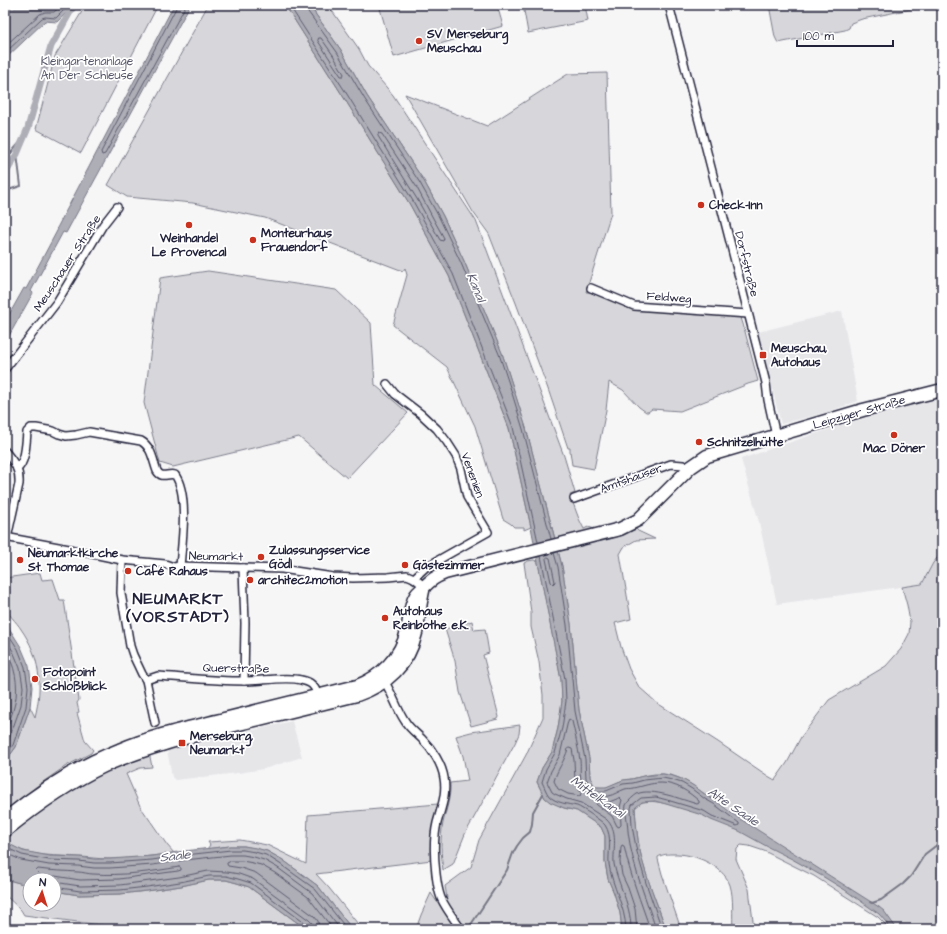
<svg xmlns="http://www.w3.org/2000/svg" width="947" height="934" font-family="'Architects Daughter',sans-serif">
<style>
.built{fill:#e6e6e9}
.green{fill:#d7d7db;stroke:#7c7c8b}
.water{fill:#aeaeb7;stroke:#767685}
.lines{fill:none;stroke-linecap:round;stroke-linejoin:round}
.shore{stroke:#5a5a6d;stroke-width:1}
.stream{stroke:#767685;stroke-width:2}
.canal{stroke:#aeaeb7;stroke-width:7}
.street-casing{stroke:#22223b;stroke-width:10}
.primary-casing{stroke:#22223b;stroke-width:15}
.street{stroke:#fff;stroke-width:7}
.primary{stroke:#fff;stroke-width:12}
.poi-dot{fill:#c8321e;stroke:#fff;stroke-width:1.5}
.labels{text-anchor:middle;stroke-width:3.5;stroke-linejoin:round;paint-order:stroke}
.poi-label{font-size:12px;font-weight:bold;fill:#22223b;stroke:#fff;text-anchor:start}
.park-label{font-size:12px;fill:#58586b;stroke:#fff}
.street-label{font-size:12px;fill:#22223b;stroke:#fff}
.water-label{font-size:13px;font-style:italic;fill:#5a5a6d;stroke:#fff}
.district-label{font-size:16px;font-weight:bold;letter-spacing:1px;fill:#22223b;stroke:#fff}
</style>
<rect width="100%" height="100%" fill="#f6f6f7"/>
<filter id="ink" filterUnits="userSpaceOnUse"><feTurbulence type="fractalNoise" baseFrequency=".025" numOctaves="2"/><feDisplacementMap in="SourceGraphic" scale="8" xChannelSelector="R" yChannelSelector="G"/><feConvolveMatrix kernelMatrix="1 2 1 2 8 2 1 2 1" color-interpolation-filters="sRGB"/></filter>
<g filter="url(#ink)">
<g class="built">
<path d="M842,311L858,401L825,413L781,424L758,332Z"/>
<path d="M942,396V552L933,563L922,584L777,604L759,522L741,459L838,426Z"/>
<path d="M292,721L302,757L264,769L238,773L175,780L172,777L167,750Z"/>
</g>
<g class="green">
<path d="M86,5H158L81,153L36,129L55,56Z"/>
<path d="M208,5H285L341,93L409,203L449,276L509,428L531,527L524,530V527H514L511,524L503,519L475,426L447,367L393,325L407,275L405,268L403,271L265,218L193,203L127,197L108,185Z"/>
<path d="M309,5H328L359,49L368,66L393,95L476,221L564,456L575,493L570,495L579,519L584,529L588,527L595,529L598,542L618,537L636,529L638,531L655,539L636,540L624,547L620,554L631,619L615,623L621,647L629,669L639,687L657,703L718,742L768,776L775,780L787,763L801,737L829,700L886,666L901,649L909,634L910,622L907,605L902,587L922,584L933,563L942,552V929H888L886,925L878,917L814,876L764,851L749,846L741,845L737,849L736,859L749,889L754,929H733C732,916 734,898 730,885C723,865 693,853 673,854C668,854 663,854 658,857V859L662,874L681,929H666C657,903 646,878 640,851C637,837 636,822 635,808C637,806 640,803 643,802C655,798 692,811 705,816L716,801C695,789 681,772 655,774C644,775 635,779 625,780C618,781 613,785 607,787C604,788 599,787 595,787L590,778L589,758L579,710L571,624L562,566L526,428L502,353L464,261L443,216L424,181L367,96L341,50Z"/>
<path d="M379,5H497L503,26L394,57Z"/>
<path d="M523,5H585L588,21L528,33Z"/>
<path d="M769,5H941L925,9L921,7L862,19L851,23L849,28L845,30L778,43L775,37Z"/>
<path d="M607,73L611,213L586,292H593L631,308L735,316L741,318L743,324L758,381L748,384L680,411L652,409L648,412H646L639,407L623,390L609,382L606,410L594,469L572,465L570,451V448H568L548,389L516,303L489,234L473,212L405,94L487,126L568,74Z"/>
<path d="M208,271L336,290L371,323L375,385L408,413L347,478L299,437L173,467L160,463L144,403L160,278Z"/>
<path d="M534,560L538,562L561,679L562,701L558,728L552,752L542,768L537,782L545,798L564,808L577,811L601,827L605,836V862L608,879L614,893L620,913L622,929H416L421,915L431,893L437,902L447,898L445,886L471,867L479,840L526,755L543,717V695L539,662L531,627V612L524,563L528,561Z"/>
<path d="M40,573L42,580L53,579L60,600H64L79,700L77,703L79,712L77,713L85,741L93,750L91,753L66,766L37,786L5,811V762L16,747L30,707L35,717C43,685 40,656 21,629C17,622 6,613 5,606C4,599 5,586 5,578Z"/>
<path d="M472,621L474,630L485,629L489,653L483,655L499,717L498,719L471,726L460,692L455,661L445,629Z"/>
<path d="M520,725L519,734L515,743L465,834L453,864L443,870C441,855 440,838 443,823C446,810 451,797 450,783L468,781L463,756L456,736L471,732Z"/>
<path d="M149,752L152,767L140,768L126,774L140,806L167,845L174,853C152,856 131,859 109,859C98,859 88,857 78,857C56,855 34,857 14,847C10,845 7,844 5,840L21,827V823L95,774Z"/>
<path d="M438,804L431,835L432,860L316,874L329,888L362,929H352L318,886L283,860L267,851L244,846H230L207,849L210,845L208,842L240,840L267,845L306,864L308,815Z"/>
<path d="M5,879L30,886V904H54V891L79,895L120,894L147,891L181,886L209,880H226L237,883L249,887L306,929H132L24,915L21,910L5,895Z"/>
<path d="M37,924L79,929H80H31L34,925Z"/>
</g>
<g class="water">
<path d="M18,5H75L57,22L45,21L5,59V17Z"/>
<path d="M174,5H190L66,233L63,232L31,291L33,293L5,343V322L24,288L26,289L58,229L57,228L130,89Z"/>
<path d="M285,5H309L341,50L367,96L424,181L443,216L464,261L502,353L526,428L562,566L571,624L579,710L589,758L590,777L595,787H606L623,780L632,779L643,776L663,774L673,776L684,780L694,786L707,796L716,801L734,815L879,907L884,911L897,929H889L886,922L879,914L845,890L822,876L792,859L768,847L739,831L711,820L702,815L666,804L655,801L642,802L635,808C636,822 637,837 640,851C646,878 657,903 666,929H622L620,913L614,893L608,879L605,862V836L601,827L577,811L564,808L550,802L545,798L537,782L542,768L552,752L558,728L562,701L561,680L531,527L509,428L449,276L409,203L341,93Z"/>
<path d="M5,622L9,628L21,647L29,666L32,687L30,707L16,747L5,762Z"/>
<path d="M5,841L7,843L23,851L50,856L79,857L94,859H110L152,856L184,851L230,846H244L256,848L267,851L283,860L318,886L352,929H306L249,887L237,883L226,880H209L181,886L147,891L120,894L79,895L54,891V880H30V886L5,879Z"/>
</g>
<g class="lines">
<g class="shore">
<path d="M177,5L176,8L101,152L102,155L105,154L186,5"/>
<path d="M289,5L345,91L413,201L453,274L513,427L538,542"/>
<path d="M306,5V9L337,52L364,98L420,183L439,217L461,263L499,354L511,390L523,429L551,539"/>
<path d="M319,38H321L333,55L344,74L343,76H341L318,41Z"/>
<path d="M5,46L40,14L45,12H54L62,5"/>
<path d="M5,53L42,18L45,17L56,18L69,5"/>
<path d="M379,133L382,134L416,186L434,220L444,238L443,241L440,240L417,199L378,136Z"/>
<path d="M554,553L558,567L567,625L575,711L585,759L586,778L591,788L594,791H606L623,784L633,783L644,780L663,778L672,780L682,783L692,789L705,799L714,804L739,823V825L737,826L712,816L704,811L667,800L656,797L641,798L632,805L631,808L632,826L637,852L646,883L662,929"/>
<path d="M541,556L565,679L566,701L562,728L555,753L546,769L542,782C544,786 546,792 549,796C556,803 568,804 577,806C582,808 602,821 605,825C613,837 608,851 609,864C612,887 625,905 626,929"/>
<path d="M548,557L550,558L555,582L553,584L551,582L546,559Z"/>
<path d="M5,629L18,649L25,667L28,687L26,707L13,745L5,755"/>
<path d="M5,638L13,651L20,668L23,687L21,705L8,742L5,747"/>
<path d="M5,649C15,665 19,685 15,703C13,713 8,724 5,733"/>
<path d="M569,748L572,749L574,760L575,781L581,793L580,796L568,794L558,789L554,781C557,770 564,762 568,749Z"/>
<path d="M620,798L622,800L620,807L621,825L619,827L617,826L612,816L597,805L596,804L597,802H609Z"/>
<path d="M5,847L22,855L49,860L79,861L94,863H110L152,860L185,855L231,850H243L255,852L266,855L280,864L315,889L347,929"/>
<path d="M5,853L21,860L49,865L78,866L94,868H110L153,865L185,860L231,855H243L254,857L264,860L278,868L312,893L340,929"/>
<path d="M179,867L181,868V870L178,871L119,879L80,880L55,876L51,877L44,879L36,871L38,869C52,871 65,871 78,872C83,872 88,874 93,874C122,876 151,872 179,867Z"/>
<path d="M54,882L80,886L120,885L179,877L208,871L227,872L239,874L253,879L309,920L313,924V929"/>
<path d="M54,887L80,891L120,890L147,887L180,882L209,876H226L238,879L251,883L306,924L308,926V929"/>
<path d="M319,929L318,921L314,916L256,873L241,868L228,866L227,864V863L231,861H242L253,863L261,865L275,873L308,897L333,929"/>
<path d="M631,929C631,916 627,902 622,890C619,881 616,874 614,864C613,849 619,831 606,819L581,803L567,799L555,794L552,792L547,782L551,771L560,755L568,721L569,719L572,721C575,734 578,747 580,760C581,767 579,775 582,781C586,794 595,799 608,796C614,795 619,791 625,789C628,788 631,789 634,788C644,786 650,783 661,783C676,783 689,792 699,801V803L697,804C683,800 651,787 637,794C634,796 628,801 626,805C625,809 626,815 627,820C629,858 644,893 656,929"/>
<path d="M637,929L635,909L628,888L622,875L620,862L621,847L622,845L624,846C630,875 641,902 650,929"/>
</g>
<g class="stream">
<path d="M5,160L22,140"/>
<path d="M5,191L21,186L17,154"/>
<path d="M870,902L872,903L881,900L903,884L911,876L925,854L942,841"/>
<path d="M468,929L507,870L513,853L517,846L523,838L530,832L532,824L533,812L543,794"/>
</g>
<g class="canal">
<path d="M5,10L21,13"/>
<path d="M5,174L17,154L28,128L51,46L74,5"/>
</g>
<defs>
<g id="street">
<path d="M669,5L715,183L766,383L768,400L776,436"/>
<path d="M591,288L634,306L748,314"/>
<path d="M5,369L57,302L103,225L117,207"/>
<path d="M387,384L395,394L421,414L437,429L447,442L456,456L461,469L467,497L488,532L426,567L414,578"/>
<path d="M5,451C14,463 20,468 19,484L7,538"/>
<path d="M17,469C26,463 26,442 27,432L31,428H36L53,431L59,434L66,436L76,435L89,432L141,441C152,447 153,461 157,471C162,479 167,473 175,475C189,494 182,543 180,566"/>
<path d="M574,499L671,464L683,465L688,469"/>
<path d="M5,537L69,549L122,560L165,564L174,567L180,566L282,569L333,577L353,578L388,577L407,575L414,578L424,586"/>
<path d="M122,560L121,593L130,646L133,655L142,674L146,680L155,723"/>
<path d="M243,568L245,623L244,681"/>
<path d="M382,678C392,691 396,708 405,721C409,728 416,733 422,739C432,749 442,764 444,778C447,794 441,808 437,823C433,840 434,857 436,874C437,883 438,890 441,898C446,909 454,919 461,929"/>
<path d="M146,680L158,676C187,678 216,681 245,681C262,681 286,676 301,680C311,682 314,685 318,695"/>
</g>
<g id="primary">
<path d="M5,819C41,790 76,767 119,750C152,736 188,728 224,719C268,708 312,697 357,686C381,677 401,657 407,631C410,619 409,606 416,595C418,592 421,590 424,587C431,580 435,577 445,573L620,529L638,520L691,467L707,456L863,410L942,390"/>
<path d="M5,831C36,806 68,783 104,766C144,748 188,737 231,726C273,716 315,705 357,695C387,685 409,664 416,633C419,619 420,604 423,591"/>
</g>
</defs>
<use href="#street" class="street-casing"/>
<use href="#primary" class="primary-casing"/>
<use href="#street" class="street"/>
<use href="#primary" class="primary"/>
</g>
</g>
<g class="poi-dot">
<circle cx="419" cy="41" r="4"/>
<circle cx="701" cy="205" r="4"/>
<circle cx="189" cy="225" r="4"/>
<circle cx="253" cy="240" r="4"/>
<rect x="759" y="351" width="8" height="8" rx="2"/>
<circle cx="894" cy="435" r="4"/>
<circle cx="699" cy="442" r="4"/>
<circle cx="261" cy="557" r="4"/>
<circle cx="20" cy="560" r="4"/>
<circle cx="405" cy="565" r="4"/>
<circle cx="128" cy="571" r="4"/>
<circle cx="250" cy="580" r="4"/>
<circle cx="385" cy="618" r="4"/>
<circle cx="35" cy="679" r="4"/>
<rect x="178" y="739" width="8" height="8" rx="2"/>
</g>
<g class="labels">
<g class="poi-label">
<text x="427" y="38">SV Merseburg<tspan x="427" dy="14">Meuschau</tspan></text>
<text x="709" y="209">Check-Inn</text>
<text x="261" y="237">Monteurhaus<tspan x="261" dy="14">Frauendorf</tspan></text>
<text x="189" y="242" text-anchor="middle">Weinhandel<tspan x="189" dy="14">Le Provencal</tspan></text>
<text x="771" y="352">Meuschau,<tspan x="771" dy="14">Autohaus</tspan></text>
<text x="707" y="446">Schnitzelhütte</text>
<text x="894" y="452" text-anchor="middle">Mac Döner</text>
<text x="269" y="554">Zulassungsservice<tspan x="269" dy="14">Gödl</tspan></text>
<text x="28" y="557">Neumarktkirche<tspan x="28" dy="14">St. Thomae</tspan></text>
<text x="413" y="569">Gästezimmer</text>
<text x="136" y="575">Café Rahaus</text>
<text x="258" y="584">architec2motion</text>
<text x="393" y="615">Autohaus<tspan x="393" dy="14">Reinbothe e.K.</tspan></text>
<text x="43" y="676">Fotopoint<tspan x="43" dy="14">Schloßblick</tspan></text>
<text x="190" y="740">Merseburg,<tspan x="190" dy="14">Neumarkt</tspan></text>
</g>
<g class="park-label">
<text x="87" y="65">Kleingartenanlage<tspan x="87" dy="14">An Der Schleuse</tspan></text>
</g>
<g class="street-label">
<text transform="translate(67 263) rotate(-57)" y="4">Meuschauer Straße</text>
<text transform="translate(747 264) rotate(76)" y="4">Dorfstraße</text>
<text transform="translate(669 297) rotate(4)" y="4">Feldweg</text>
<text transform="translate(859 412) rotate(-16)" y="4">Leipziger Straße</text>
<text transform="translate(473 475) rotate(70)" y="4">Venenien</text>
<text transform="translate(631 478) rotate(-20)" y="4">Amtshäuser</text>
<text transform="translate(216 556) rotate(1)" y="4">Neumarkt</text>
<text transform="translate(236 668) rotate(1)" y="4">Querstraße</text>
</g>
<g class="water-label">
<text transform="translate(477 287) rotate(68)" y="5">Kanal</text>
<text transform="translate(598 796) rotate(35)" y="5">Mittelkanal</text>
<text transform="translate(734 806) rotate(34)" y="5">Alte Saale</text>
<text transform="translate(175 855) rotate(-6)" y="5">Saale</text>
</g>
<g class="district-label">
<text x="178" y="604">NEUMARKT<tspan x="178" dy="18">(VORSTADT)</tspan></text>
</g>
</g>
<rect width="947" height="934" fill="none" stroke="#fff" stroke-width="20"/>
<rect x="10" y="10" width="927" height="914" fill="none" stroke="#22223b" stroke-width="1.5" filter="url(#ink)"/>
<g transform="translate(42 892) rotate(4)"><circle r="19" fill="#ffffff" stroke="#a7a7b1"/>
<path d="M0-3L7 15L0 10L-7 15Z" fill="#c8321e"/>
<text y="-6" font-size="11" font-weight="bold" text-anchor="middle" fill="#22223b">N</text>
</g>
<path d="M797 40v6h96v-6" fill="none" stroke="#22223b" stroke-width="2"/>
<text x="803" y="40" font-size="12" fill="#22223b" stroke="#ffffff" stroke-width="3" paint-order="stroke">100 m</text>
</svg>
